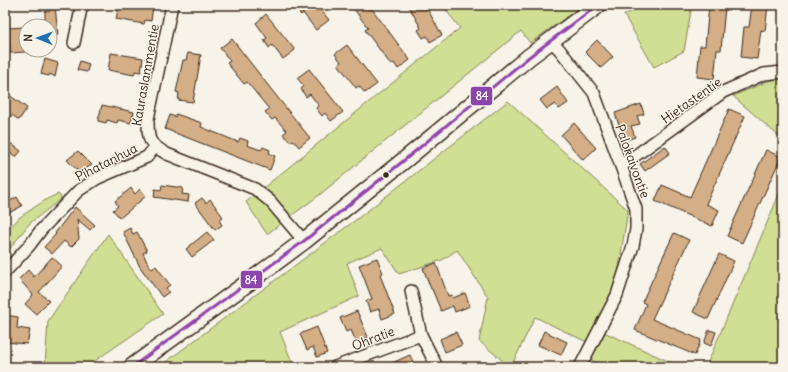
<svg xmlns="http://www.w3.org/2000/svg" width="788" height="372" font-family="Delius,sans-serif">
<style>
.green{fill:#d0df93;stroke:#868458}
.building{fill:#d4ae86;stroke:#3b2a1e}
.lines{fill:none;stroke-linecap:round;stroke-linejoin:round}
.street-casing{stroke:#3b2a1e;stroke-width:14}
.secondary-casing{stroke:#3b2a1e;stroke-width:19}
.street{stroke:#f7f3e8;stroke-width:11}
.secondary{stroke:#f7f3e8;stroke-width:16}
.bus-1-casing{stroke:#f7f3e8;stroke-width:6}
.bus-1{stroke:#8e44ad;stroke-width:3}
.bus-dot{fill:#3b2a1e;stroke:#f7f3e8;stroke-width:1.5}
.labels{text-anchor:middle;stroke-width:3;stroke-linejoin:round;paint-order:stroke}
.street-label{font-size:13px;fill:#3b2a1e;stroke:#f7f3e8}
.line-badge{stroke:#f7f3e8;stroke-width:1.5}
.badge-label{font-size:11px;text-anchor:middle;font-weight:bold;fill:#fff}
</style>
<rect width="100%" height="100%" fill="#f7f3e8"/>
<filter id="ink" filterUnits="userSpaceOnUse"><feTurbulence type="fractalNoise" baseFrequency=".025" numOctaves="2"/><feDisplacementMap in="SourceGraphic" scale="8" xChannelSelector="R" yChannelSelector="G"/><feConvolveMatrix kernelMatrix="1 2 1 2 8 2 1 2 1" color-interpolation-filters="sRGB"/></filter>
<g filter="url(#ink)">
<g class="green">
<path d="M442,5H583L530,43L521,31L318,196L267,234L246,202L460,28Z"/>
<path d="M644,5H692L684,51L654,67L624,15Z"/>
<path d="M783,78V140L733,96L769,81Z"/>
<path d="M508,101L628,210L616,286L595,328L681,367H605L582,355L587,342L535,317L511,367H510L479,341L488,297L457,250L442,260L399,274L382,248L347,263L359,296L280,332L294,367H159L357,219Z"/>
<path d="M783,185V367H706Z"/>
<path d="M58,194L62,198L29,224L5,255V233L20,217L47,199Z"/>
<path d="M108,234L163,314L86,367H45L48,321Z"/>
</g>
<g class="building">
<path d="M119,5H148L153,6L151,21L145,20L144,24L116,19Z"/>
<path d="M293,5H317L329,20L316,30L303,13L301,15Z"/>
<path d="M351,5H369L410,60L398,69L394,63L391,65L365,30L368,28Z"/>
<path d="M408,5H425L442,35L430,42L427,36L423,38L418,30L421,28Z"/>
<path d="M752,5H768L765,31L761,30L757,59L741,57L744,27H749Z"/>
<path d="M50,6H55L58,35L50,36V26H45V11H50Z"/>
<path d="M709,6L725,7L721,50H717L714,79L697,77L700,46H705Z"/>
<path d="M266,14L295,50L283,59L272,45L269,48L264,40L267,38L256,23Z"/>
<path d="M24,27L25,52L10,53L9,28Z"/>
<path d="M232,39L274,93L310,138L299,147L293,140L290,142L283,134L287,131L275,118L272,120L265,112L269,109L247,82L244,84L227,63L230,61L220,48Z"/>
<path d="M597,40L613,57L601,68L585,52Z"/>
<path d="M347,45L377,84L365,93L359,86L356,88L338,64L341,62L335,54Z"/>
<path d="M111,53L143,58L141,72L135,71L134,75L108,70Z"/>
<path d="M188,53L201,55L193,102L178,100L179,93L176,92L183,60H186Z"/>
<path d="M45,59L58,63L55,77L50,74L49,76L41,74Z"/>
<path d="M80,61L89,64L87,72L77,70Z"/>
<path d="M309,69L343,112L331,121L325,113L322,116L316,108L319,106L310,94L306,97L301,89L304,86L297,78Z"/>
<path d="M557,87L568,103L559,109L555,104L547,109L540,100Z"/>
<path d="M5,92L27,108L19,120L12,115L10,118L5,115Z"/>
<path d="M641,104L644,114L637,116L640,124L631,126L635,137L624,141L615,113Z"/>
<path d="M102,105L134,112L131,123L118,120L117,123L107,120L106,123L98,121Z"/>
<path d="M729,109L745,116L706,204L719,210L712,226L655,201L662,185L690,197Z"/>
<path d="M176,114L202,123L201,127L238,142L240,138L248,141L247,145L261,150L263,147L270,150L269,153L275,156L270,170L165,129L170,115L175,117Z"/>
<path d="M574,123L596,148L583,160L561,135Z"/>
<path d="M9,142L21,151L16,157L5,149Z"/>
<path d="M665,146L670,153L645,171L640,164Z"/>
<path d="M766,150L781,157L742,243L727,236Z"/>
<path d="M78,151L92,165L79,172L67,160Z"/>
<path d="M162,185L183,188L182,194L189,195L188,202L154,197L155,189L161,190Z"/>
<path d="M131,188L135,194L140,189L146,196L120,218L113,210L118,206L115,201Z"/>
<path d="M17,197L22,206L5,215V204Z"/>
<path d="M202,198L206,203L210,199L223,217L219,220L222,225L215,230L195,203Z"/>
<path d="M75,207L95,225L90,230L77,219L79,239L71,247L64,241L52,254L44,247L56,234L55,233Z"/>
<path d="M130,228L133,234L137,232L147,251L143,253L147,262L152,269L156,266L170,285L166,288L169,292L162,297L140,267L123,232Z"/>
<path d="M207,232L214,240L192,257L186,249Z"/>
<path d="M674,233L689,240L652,319L701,340L695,355L635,330L646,304L642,302Z"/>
<path d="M719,254L734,261L708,319L693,312Z"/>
<path d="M52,257L62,266L39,292L49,301L36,314L25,304L33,295L19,279L28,270L34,277Z"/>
<path d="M377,258L383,273L380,274L382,280L395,314L382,319L379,309L370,312L366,301L372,299L359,265Z"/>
<path d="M436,263L448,296L452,295L453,298L465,293L470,306L455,312L453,306L441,311L432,289H431L423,268Z"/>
<path d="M357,311L368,337L356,342L351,330L346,332L340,318Z"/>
<path d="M5,315L18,317L17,328L30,330L27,344L5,342Z"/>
<path d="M317,327L327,353L317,357L313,347L307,350L300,334Z"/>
<path d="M709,330L716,332L711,346L704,343Z"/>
<path d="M544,331L567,342L561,355L538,345Z"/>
<path d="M456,332L462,345L445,352L440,339Z"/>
<path d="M410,355L415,367H383Z"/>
</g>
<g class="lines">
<defs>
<g id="street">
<path d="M172,5L148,119C148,141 148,143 167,154L255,189L270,201L304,241"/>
<path d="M551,41L559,49L594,93L621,166L636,209V229L633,246L617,295L580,367"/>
<path d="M74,43L81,9L84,5"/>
<path d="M621,166L723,92L764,74L783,72"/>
<path d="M5,272L29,246L41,230L78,191L98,178L147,157L155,147"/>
<path d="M411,291L421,335L437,367"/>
<path d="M335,367L421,335"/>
</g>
<path id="secondary" d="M132,367L249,282L304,241L407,158L529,57L598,5"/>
</defs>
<use href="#street" class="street-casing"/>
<use href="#secondary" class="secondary-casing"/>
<use href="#street" class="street"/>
<use href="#secondary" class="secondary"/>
<defs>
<path id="bus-1" d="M132,367L304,241L407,158L529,57L598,5"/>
</defs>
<use href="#bus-1" class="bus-1-casing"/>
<use href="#bus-1" class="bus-1"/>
</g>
</g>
<circle class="bus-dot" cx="386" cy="175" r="3.5"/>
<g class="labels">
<g class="street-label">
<text transform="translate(145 75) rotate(-80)" y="5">Kauraslammentie</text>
<text transform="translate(691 100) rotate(-35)" y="5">Hietastentie</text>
<text transform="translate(633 161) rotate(70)" y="5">Palokaivontie</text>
<text transform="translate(106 162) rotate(-27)" y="5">Pihatanhua</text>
<text transform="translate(373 338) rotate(-21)" y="5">Ohratie</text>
</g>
</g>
<g class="line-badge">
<rect x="470" y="86" width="23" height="20" rx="4" fill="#8e44ad"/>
<rect x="240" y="270" width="23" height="19" rx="4" fill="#8e44ad"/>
</g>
<g class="badge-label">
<text x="482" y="100">84</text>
<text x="251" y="284">84</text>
</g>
<rect width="788" height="372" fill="none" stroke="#f7f3e8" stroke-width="20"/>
<rect x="10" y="10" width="768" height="352" fill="none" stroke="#3b2a1e" stroke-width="1.5" filter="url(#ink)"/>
<g transform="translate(38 38) rotate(271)"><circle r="19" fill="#f7f3e8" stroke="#aca397"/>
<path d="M0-3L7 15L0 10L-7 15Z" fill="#1f6fb2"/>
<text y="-6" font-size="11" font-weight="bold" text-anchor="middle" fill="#3b2a1e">N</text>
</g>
</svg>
